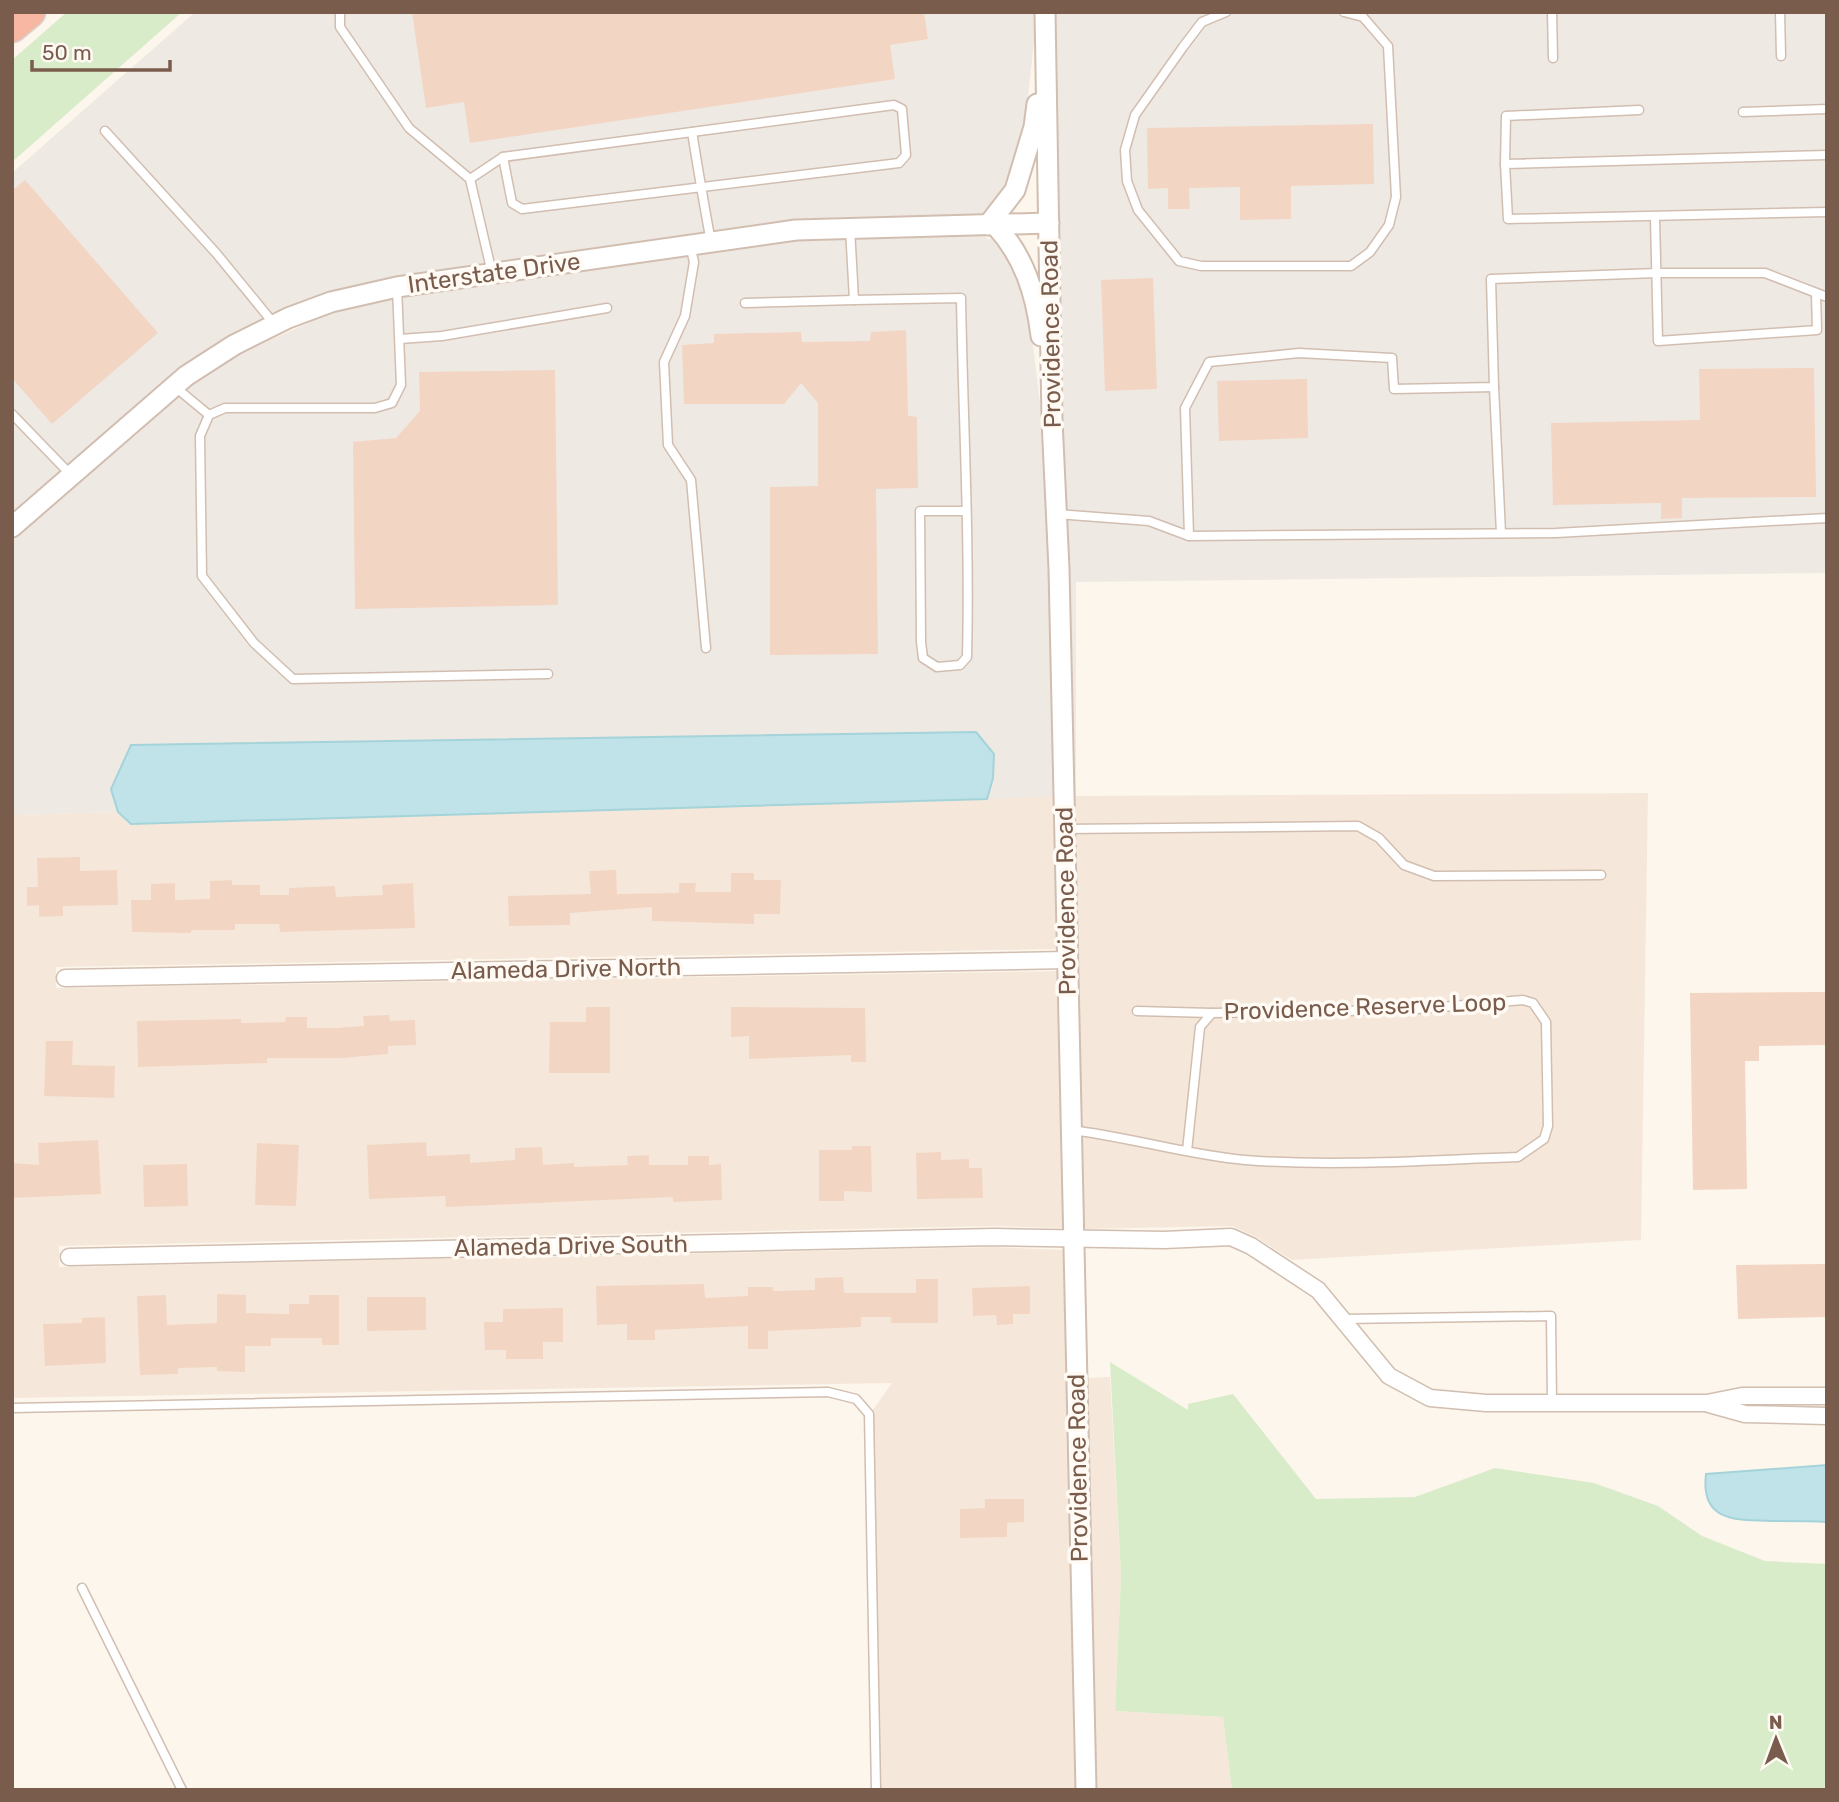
<svg xmlns="http://www.w3.org/2000/svg" width="1839" height="1802" font-family="Rubik,sans-serif">
<style>
.residential{fill:#f5e8da}
.industrial{fill:#efe9e4}
.green{fill:#d8ecc9}
.water{fill:#bfe3e8;stroke:#a5d3da;stroke-width:2}
.building{fill:#f3d5c3}
.lines{fill:none;stroke-linecap:round;stroke-linejoin:round}
.service-casing{stroke:#d1beb0;stroke-width:11}
.minor-casing{stroke:#d1beb0;stroke-width:19}
.tertiary-casing{stroke:#d1beb0;stroke-width:23}
.motorway-casing{stroke:#dad1cd;stroke-width:33}
.service{stroke:#fff;stroke-width:8}
.minor{stroke:#fff;stroke-width:16}
.tertiary{stroke:#fff;stroke-width:19}
.motorway{stroke:#f7b7a3;stroke-width:30}
.labels{text-anchor:middle;stroke-width:7;stroke-linejoin:round;paint-order:stroke}
.street-label{font-size:24px;fill:#7a5c4d;stroke:#fffaf3}
</style>
<rect width="100%" height="100%" fill="#fdf6ec"/>
<g class="residential">
<path d="M1648,793L1641,1240L1292,1260L1256,1237L1232,1226L1082,1229L1073,796Z"/>
<path d="M1054,796L1057,949L56,967V988L1058,971L1063,1228L994,1226L59,1246V1267L994,1247L1063,1250L1076,1790H875L865,1421L892,1383L12,1398V815L118,812L131,824Z"/>
<path d="M1110,1377L1121,1576L1115,1711L1223,1717L1232,1790H1095L1086,1378Z"/>
</g>
<g class="industrial">
<path d="M195,12H1035L1036,22L1025,125L1007,185L984,214L795,219L395,276L328,292L284,308L230,335L181,367L12,513V173Z"/>
<path d="M1055,12H1827V573L1076,582V796H1073L1067,514L1061,419Z"/>
<path d="M985,236L989,240L992,236L1007,253L1019,281L1030,320L1042,421L1048,515L1054,796L987,799L993,778L111,789L118,812L12,815V540L148,421L191,386L238,354L333,312L398,297L797,241Z"/>
</g>
<g class="green">
<path d="M67,12H182L12,162V60Z"/>
<path d="M1110,1362L1188,1410V1404L1233,1394L1316,1499L1415,1497L1495,1468L1594,1483L1658,1506L1702,1536L1765,1561L1827,1564V1790H1232L1223,1717L1115,1711L1121,1576Z"/>
</g>
<g class="water">
<path d="M976,732L994,754L993,778L987,799L131,824L118,812L111,789L131,745Z"/>
<path d="M1827,1465V1522C1808,1521 1790,1521 1772,1521C1736,1520 1700,1522 1706,1474Z"/>
</g>
<g class="building">
<path d="M412,12H924L928,39L890,45L895,79L470,143L464,102L426,108Z"/>
<path d="M1373,124L1374,184L1291,186V219L1240,220V187L1189,188L1190,209H1168V188L1148,189L1147,128Z"/>
<path d="M25,180L158,333L52,424L12,378V191Z"/>
<path d="M1153,278L1157,389L1105,391L1101,280Z"/>
<path d="M906,330L908,416L917,417L918,488L876,489L878,654L770,655V487L818,486V403L801,383L784,404H684L682,345L714,343V334L801,332L802,342L870,341L871,332Z"/>
<path d="M1814,368L1816,497L1682,498V518L1661,519V503L1553,505L1551,423L1700,420L1699,369Z"/>
<path d="M555,370L558,605L355,609L353,442L396,438L420,411L419,372Z"/>
<path d="M1307,379L1308,438L1219,441L1217,381Z"/>
<path d="M80,857V871L117,870L118,905L63,906V916L39,917V905L27,906V887H38L37,858Z"/>
<path d="M616,870L617,894L679,893V883H696L695,892H731V873H754V880H781L780,914H754V924L652,921V907L570,913V925L509,926L508,896L591,894L589,871Z"/>
<path d="M232,880V885H260V895H289V888L335,886L336,897L383,895L382,885L413,883L415,928L280,932L279,924H235V930H191V933L132,932L131,900H151V884L175,883V900L210,899V881Z"/>
<path d="M1827,992V1045L1759,1046V1061H1745L1747,1189L1693,1190L1690,993Z"/>
<path d="M586,1007H610V1073H549L550,1022H586Z"/>
<path d="M731,1007L865,1008L866,1062H851V1055L749,1059V1036L731,1037Z"/>
<path d="M389,1015L390,1021L415,1020L416,1045L388,1046V1054L342,1058H267V1063L138,1067L137,1021L241,1019V1023L285,1022L286,1017H307V1028H336L364,1026L363,1016Z"/>
<path d="M46,1041H73L72,1065L115,1066L114,1098L44,1096Z"/>
<path d="M98,1140L101,1194L12,1198V1163L39,1165L38,1143Z"/>
<path d="M426,1142L427,1156L470,1154V1163L515,1160V1148L542,1147L543,1165L574,1163V1167L628,1165L627,1156L649,1155V1165H688V1156H709V1165L721,1164L722,1200L673,1202V1197L446,1207L445,1196L369,1199L367,1145Z"/>
<path d="M257,1143L299,1145L296,1206L255,1205Z"/>
<path d="M852,1146H871L872,1192L844,1191V1201H819V1150H852Z"/>
<path d="M941,1152V1160L969,1159V1168H982L983,1198L917,1199L916,1153Z"/>
<path d="M187,1164L188,1206L144,1207L143,1165Z"/>
<path d="M1827,1264V1317L1738,1319L1736,1265Z"/>
<path d="M843,1277L844,1293H916V1279H938V1323H891V1317H861V1327L768,1331V1349H748V1326L655,1330V1340H627V1324L597,1325L596,1286L704,1284L705,1298L748,1296V1287H773V1291L815,1290V1278Z"/>
<path d="M1030,1286V1314H1013V1324L997,1325L996,1315L973,1316L972,1288Z"/>
<path d="M217,1294L246,1295V1313L289,1314V1304H309V1295H339V1345H322V1338H271V1346H245V1372L217,1371V1367L178,1368V1374L140,1375L137,1296L166,1295L167,1325L217,1323Z"/>
<path d="M367,1297H426V1330L367,1331Z"/>
<path d="M563,1308V1342H543V1359H506V1350H485L484,1322H503V1309Z"/>
<path d="M105,1317L106,1363L45,1366L43,1324L82,1323V1318Z"/>
<path d="M985,1499H1024V1522L1007,1523V1537L960,1538V1509L985,1508Z"/>
</g>
<g class="lines">
<defs>
<g id="service">
<path d="M340,12V27L409,128L470,179"/>
<path d="M1226,12L1202,22L1183,47L1135,115L1125,150L1127,181L1138,210L1179,261L1201,266H1351L1370,252L1389,225L1396,197L1388,46L1363,17L1344,12"/>
<path d="M1552,12L1553,58"/>
<path d="M1780,12L1781,56"/>
<path d="M1743,112L1827,109"/>
<path d="M105,131L216,253L275,325"/>
<path d="M1827,155L1505,164L1508,219L1827,212"/>
<path d="M503,157L512,203L522,209L899,163L906,155L902,109L894,105L692,132C698,169 704,205 711,242"/>
<path d="M1505,164L1506,116L1639,110"/>
<path d="M1655,218L1658,341L1817,330L1816,294"/>
<path d="M850,228L854,300L961,298C963,418 970,538 967,657L960,665L937,667L923,658L921,642L920,511H965"/>
<path d="M690,245L694,262L685,316L664,362L668,445L691,480L706,648"/>
<path d="M492,273L470,179L503,157L692,132"/>
<path d="M397,287L401,385L392,403L375,408H225L209,415L200,436L202,576L254,643L293,679L548,674"/>
<path d="M745,303L854,300"/>
<path d="M400,339L442,336L607,308"/>
<path d="M174,386L209,415"/>
<path d="M1494,387L1501,533"/>
<path d="M12,414L71,475"/>
<path d="M1057,514L1149,521L1189,536L1556,533L1827,518"/>
<path d="M1189,536L1185,408L1209,362L1299,353L1392,358L1394,389L1494,387L1491,279L1657,273H1765L1827,297"/>
<path d="M1064,829L1358,826L1379,838L1404,865L1434,876L1601,875"/>
<path d="M1137,1011L1212,1013"/>
<path d="M1071,1130C1130,1137 1187,1155 1245,1160C1335,1167 1427,1160 1518,1157L1544,1139L1548,1126L1546,1022L1533,1003L1523,1000L1406,1010L1212,1013L1200,1027L1187,1151"/>
<path d="M1344,1319L1551,1316L1552,1403"/>
<path d="M12,1408L828,1392L856,1399L869,1414L876,1790"/>
<path d="M82,1588L182,1790"/>
</g>
<g id="minor">
<path d="M65,978L1067,960"/>
<path d="M69,1257L994,1237L1164,1240L1231,1237L1251,1246L1318,1290L1389,1376L1430,1398L1486,1403H1707L1742,1396H1827"/>
<path d="M1709,1404L1745,1414L1827,1416"/>
</g>
<g id="tertiary">
<path d="M1045,12L1052,420L1059,569L1086,1790"/>
<path d="M988,225L1015,190L1034,127L1037,104"/>
<path d="M995,225C1024,256 1036,294 1041,336"/>
<path d="M12,527L186,376L234,345L288,318L331,302L397,287L796,230L1049,223"/>
</g>
<path id="motorway" d="M12,27L30,12"/>
</defs>
<use href="#service" class="service-casing"/>
<use href="#minor" class="minor-casing"/>
<use href="#tertiary" class="tertiary-casing"/>
<use href="#motorway" class="motorway-casing"/>
<use href="#service" class="service"/>
<use href="#minor" class="minor"/>
<use href="#tertiary" class="tertiary"/>
<use href="#motorway" class="motorway"/>
</g>
<g class="labels">
<g class="street-label">
<text transform="translate(494 273) rotate(-8)" y="8">Interstate Drive</text>
<text transform="translate(1051 334) rotate(-91)" y="8">Providence Road</text>
<text transform="translate(1066 901) rotate(-91)" y="8">Providence Road</text>
<text transform="translate(566 969) rotate(-1)" y="8">Alameda Drive North</text>
<text transform="translate(1365 1007) rotate(-2)" y="8">Providence Reserve Loop</text>
<text transform="translate(571 1246) rotate(-1)" y="8">Alameda Drive South</text>
<text transform="translate(1078 1468) rotate(-91)" y="8">Providence Road</text>
</g>
</g>
<rect width="1839" height="1802" fill="none" stroke="#7a5c4d" stroke-width="28"/>
<g transform="translate(1776 1739) rotate(359)" stroke="#fffaf3" stroke-width="5" paint-order="stroke">
<path d="M0-5L12 26L0 18L-12 26Z" fill="#7a5c4d"/>
<text y="-10" font-size="19" font-weight="bold" text-anchor="middle" fill="#7a5c4d">N</text>
</g>
<path d="M32 60v10h138v-10" fill="none" stroke="#7a5c4d" stroke-width="3.5"/>
<text x="42" y="60" font-size="21" fill="#7a5c4d" stroke="#fffaf3" stroke-width="5" paint-order="stroke">50 m</text>
</svg>
